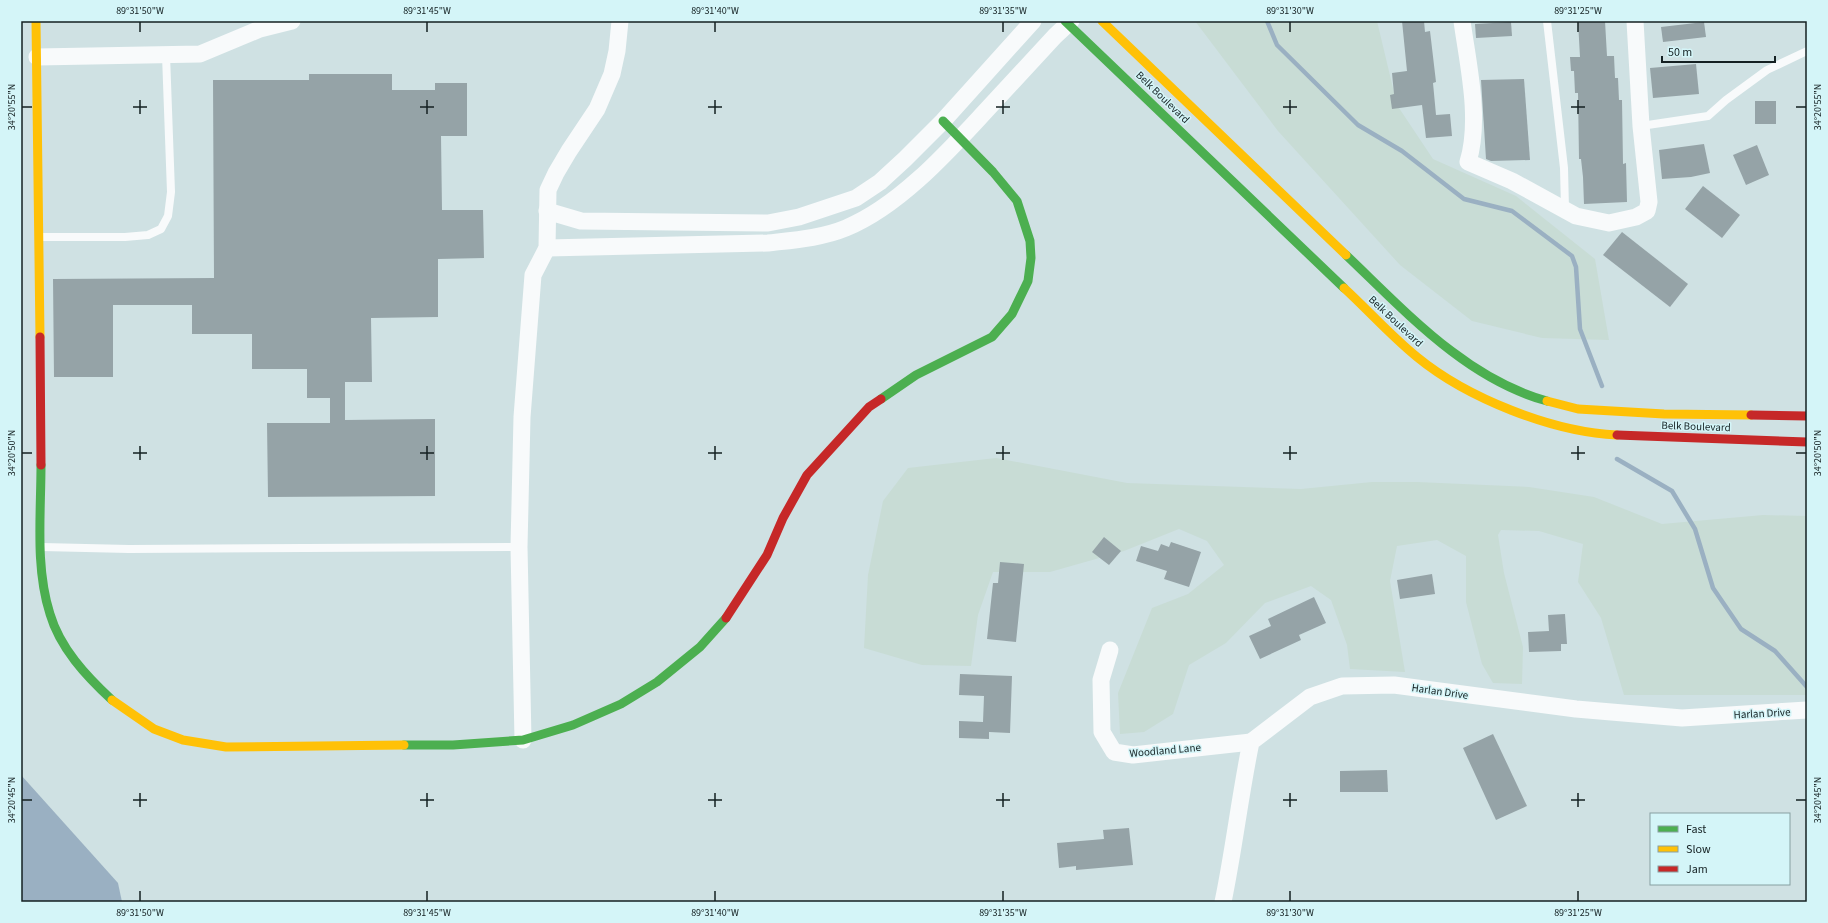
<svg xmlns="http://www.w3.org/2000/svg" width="1828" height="923" font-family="'Source Sans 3',sans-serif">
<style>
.green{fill:#c8dcd5}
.water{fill:#9ab0c2}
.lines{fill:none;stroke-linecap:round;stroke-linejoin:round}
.stream{stroke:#9ab0c2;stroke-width:4.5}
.building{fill:#95a3a7}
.lane{stroke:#f8fafb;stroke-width:8}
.street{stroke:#f8fafb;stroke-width:17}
.fast{stroke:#4caf50;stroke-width:9}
.slow{stroke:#ffc107;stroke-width:9}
.jam{stroke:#c62828;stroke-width:9}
.ticks{fill:none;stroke:#142022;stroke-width:1.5}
.labels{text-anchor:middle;stroke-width:3;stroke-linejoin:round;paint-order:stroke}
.street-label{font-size:11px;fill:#142022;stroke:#d4f5f8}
.neatline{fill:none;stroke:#142022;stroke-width:1.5}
.ticks-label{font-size:10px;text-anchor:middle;fill:#142022}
</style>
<rect width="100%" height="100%" fill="#cfe1e3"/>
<g class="green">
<path d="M1195,21H1377L1397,105L1433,159L1516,196L1595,259L1609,340L1542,338L1472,321L1400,265L1278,131Z"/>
<path d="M996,458L1127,483L1301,489L1372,482H1417L1529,487L1594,497L1662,524L1763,515L1807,516V695H1624L1601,618L1578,582L1583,544L1539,531L1501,530L1498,535L1504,573L1523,647L1522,684L1493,683L1482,664L1466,602V556L1437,540L1397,546L1390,581L1405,672L1350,669L1347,645L1331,600L1311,586L1265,603L1226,643L1189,665L1173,714L1144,732L1120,734L1118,693L1152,608L1188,594L1224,565L1207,541L1179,529L1124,551L1050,572H993L978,615L971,666L922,665L864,648L868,575L883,501L908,468Z"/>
</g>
<path class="water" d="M21,775L118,883L122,902H21Z"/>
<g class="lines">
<g class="stream">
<path d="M1267,21L1277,45L1358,125L1402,151L1464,199L1512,211L1572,256L1576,267L1580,329L1602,386"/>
<path d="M1617,459L1672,491L1695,529L1713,588L1741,629L1775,651L1807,687"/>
</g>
</g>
<g class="building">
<path d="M1402,21H1424L1425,32L1430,31L1436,82L1433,83L1436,115L1450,114L1452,136L1426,138L1422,105L1392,109L1390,95L1394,94L1392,73L1407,71Z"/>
<path d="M1578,21H1605L1607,56H1614L1615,78H1618L1619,100H1622L1623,164L1626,163L1627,202L1584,204L1583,177L1581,159H1579L1578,93H1575L1574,71H1571L1570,57H1580Z"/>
<path d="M1511,22L1512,36L1476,38L1475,24Z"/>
<path d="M1704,22L1706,37L1663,42L1661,27Z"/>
<path d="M1696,64L1699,94L1653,98L1650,68Z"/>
<path d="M309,74H392V90H435V83H467V136H441L442,210H483L484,258L438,259V317L371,318L372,382H345V420L435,419V496L268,497L267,423H330V398H307V369H252V334H192V305H113V377H54L53,279L214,278L213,80H309Z"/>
<path d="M1524,79L1530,160L1491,161L1486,159L1481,80Z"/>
<rect x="1755" y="101" width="21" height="23"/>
<path d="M1704,144L1710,173L1691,177L1662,179L1659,150Z"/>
<path d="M1757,145L1769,175L1746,185L1733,155Z"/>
<path d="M1703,186L1740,215L1722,238L1685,209Z"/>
<path d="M1622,232L1688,284L1670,307L1603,255Z"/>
<path d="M1104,537L1121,551L1109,565L1092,552Z"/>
<path d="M1171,542L1201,552L1189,587L1164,579L1167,571L1136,561L1141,546L1158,551L1161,544L1169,547Z"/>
<path d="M1000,562L1024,564L1016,642L987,639L993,583H998Z"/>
<path d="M1432,574L1435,594L1400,599L1397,580Z"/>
<path d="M1314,597L1326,623L1299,635L1301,640L1260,659L1249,636L1271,626L1268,619Z"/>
<path d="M1565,614L1567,644H1561V651L1529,652L1528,632L1549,631L1548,615Z"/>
<path d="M960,674L1012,676L1010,733L989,732V739L959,738V721L983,722L984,696L959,695Z"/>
<path d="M1493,734L1527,806L1496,820L1463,748Z"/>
<path d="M1387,770L1388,792H1340V771Z"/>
<path d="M1129,828L1133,865L1076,870V866L1059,868L1057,843L1104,839L1103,830Z"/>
</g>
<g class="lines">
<g class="lane">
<path d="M1547,21L1564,168L1565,209"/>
<path d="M1641,126L1708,116L1726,100L1767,70L1807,51"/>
<path d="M40,237H125L148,235L161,229L168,216L171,192L166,55"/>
<path d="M42,547L129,549L519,547"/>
</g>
<g class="street">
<path d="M1462,21C1468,65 1481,119 1468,162L1512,181L1576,216L1609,223L1636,217L1647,211L1649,202L1641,126L1635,21"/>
<path d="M37,57L200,54L260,29L292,21"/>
<path d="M547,211L581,221L768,223L799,217L856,198L880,182L905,159L943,121L1033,21"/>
<path d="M547,248L768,243C794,240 822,238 846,228C897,207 944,156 981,116C1006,89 1031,62 1055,36L1071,21"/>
<path d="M1110,650L1101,680L1102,732L1114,752L1133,755L1251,742"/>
<path d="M523,740L519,547L522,417L533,275L547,248L548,190L556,173L569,151L597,109L612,74L617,51L620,21"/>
<path d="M1223,902C1234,849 1240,795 1251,742L1310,697L1342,686L1394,685L1576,709L1682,718L1807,710"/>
</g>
<g class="fast">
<path d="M1065,21L1344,288"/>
<path d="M1346,255C1405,311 1466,379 1547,401"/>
<path d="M881,399L916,375L992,337L1012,314L1028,281L1031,258L1030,241L1017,201L993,172L943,121"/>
<path d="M41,465C41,514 35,567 50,614C60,648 86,676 112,700"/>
<path d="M404,745H453L523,740L573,725L621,704L657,682L700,647L726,618"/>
</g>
<g class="slow">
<path d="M36,21L40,337"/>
<path d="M1102,21L1346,255"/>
<path d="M1344,288C1368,310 1391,336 1417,357C1467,398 1552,432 1617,435"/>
<path d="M1547,401L1578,409L1664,414L1751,415"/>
<path d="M112,700L154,729L183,740L226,747L404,745"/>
</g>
<g class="jam">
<path d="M40,337L41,465"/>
<path d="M1751,415L1807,416"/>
<path d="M1617,435L1807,442"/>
<path d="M726,618L767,555L783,518L807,475L869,407L881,399"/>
</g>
</g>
<path class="ticks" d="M140,22V32M427,22V32M715,22V32M1003,22V32M1290,22V32M1578,22V32M140,100V114M427,100V114M715,100V114M1003,100V114M1290,100V114M1578,100V114M22,107H32M133,107H147M420,107H434M708,107H722M996,107H1010M1283,107H1297M1571,107H1585M1796,107H1806M140,446V460M427,446V460M715,446V460M1003,446V460M1290,446V460M1578,446V460M22,453H32M133,453H147M420,453H434M708,453H722M996,453H1010M1283,453H1297M1571,453H1585M1796,453H1806M140,793V807M427,793V807M715,793V807M1003,793V807M1290,793V807M1578,793V807M22,800H32M133,800H147M420,800H434M708,800H722M996,800H1010M1283,800H1297M1571,800H1585M1796,800H1806M140,891V901M427,891V901M715,891V901M1003,891V901M1290,891V901M1578,891V901"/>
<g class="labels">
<g class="street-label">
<text transform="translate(1163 97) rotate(44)" y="4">Belk Boulevard</text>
<text transform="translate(1396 321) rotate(43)" y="4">Belk Boulevard</text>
<text transform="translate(1696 426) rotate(2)" y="4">Belk Boulevard</text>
<text transform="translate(1440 691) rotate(8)" y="4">Harlan Drive</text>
<text transform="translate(1762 713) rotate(-3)" y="4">Harlan Drive</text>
<text transform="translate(1165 750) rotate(-5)" y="4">Woodland Lane</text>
</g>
</g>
<rect width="1828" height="923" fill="none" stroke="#d4f5f8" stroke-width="44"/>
<rect x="1650" y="813" width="140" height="72" fill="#d4f5f8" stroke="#87a0a2"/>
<rect x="1658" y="826" width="20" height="6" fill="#4caf50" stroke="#87a0a2"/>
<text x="1686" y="833" font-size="12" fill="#142022">Fast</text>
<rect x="1658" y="846" width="20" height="6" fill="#ffc107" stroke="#87a0a2"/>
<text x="1686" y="853" font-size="12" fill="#142022">Slow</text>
<rect x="1658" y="866" width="20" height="6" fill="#c62828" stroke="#87a0a2"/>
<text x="1686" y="873" font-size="12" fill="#142022">Jam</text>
<path d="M1662 56v6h113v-6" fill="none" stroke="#142022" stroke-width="2"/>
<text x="1668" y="56" font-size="12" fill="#142022" stroke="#d4f5f8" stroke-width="3" paint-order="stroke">50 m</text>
<rect x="22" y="22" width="1784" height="879" class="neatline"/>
<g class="ticks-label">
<text x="140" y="14">89°31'50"W</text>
<text x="427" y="14">89°31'45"W</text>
<text x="715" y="14">89°31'40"W</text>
<text x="1003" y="14">89°31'35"W</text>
<text x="1290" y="14">89°31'30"W</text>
<text x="1578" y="14">89°31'25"W</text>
<text transform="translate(11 107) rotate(-90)" y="4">34°20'55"N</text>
<text transform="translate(1817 107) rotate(-90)" y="4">34°20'55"N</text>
<text transform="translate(11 453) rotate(-90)" y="4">34°20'50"N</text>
<text transform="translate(1817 453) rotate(-90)" y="4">34°20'50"N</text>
<text transform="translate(11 800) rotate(-90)" y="4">34°20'45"N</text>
<text transform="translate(1817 800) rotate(-90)" y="4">34°20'45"N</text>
<text x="140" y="916">89°31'50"W</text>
<text x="427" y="916">89°31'45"W</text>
<text x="715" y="916">89°31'40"W</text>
<text x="1003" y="916">89°31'35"W</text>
<text x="1290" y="916">89°31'30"W</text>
<text x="1578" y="916">89°31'25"W</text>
</g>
</svg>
